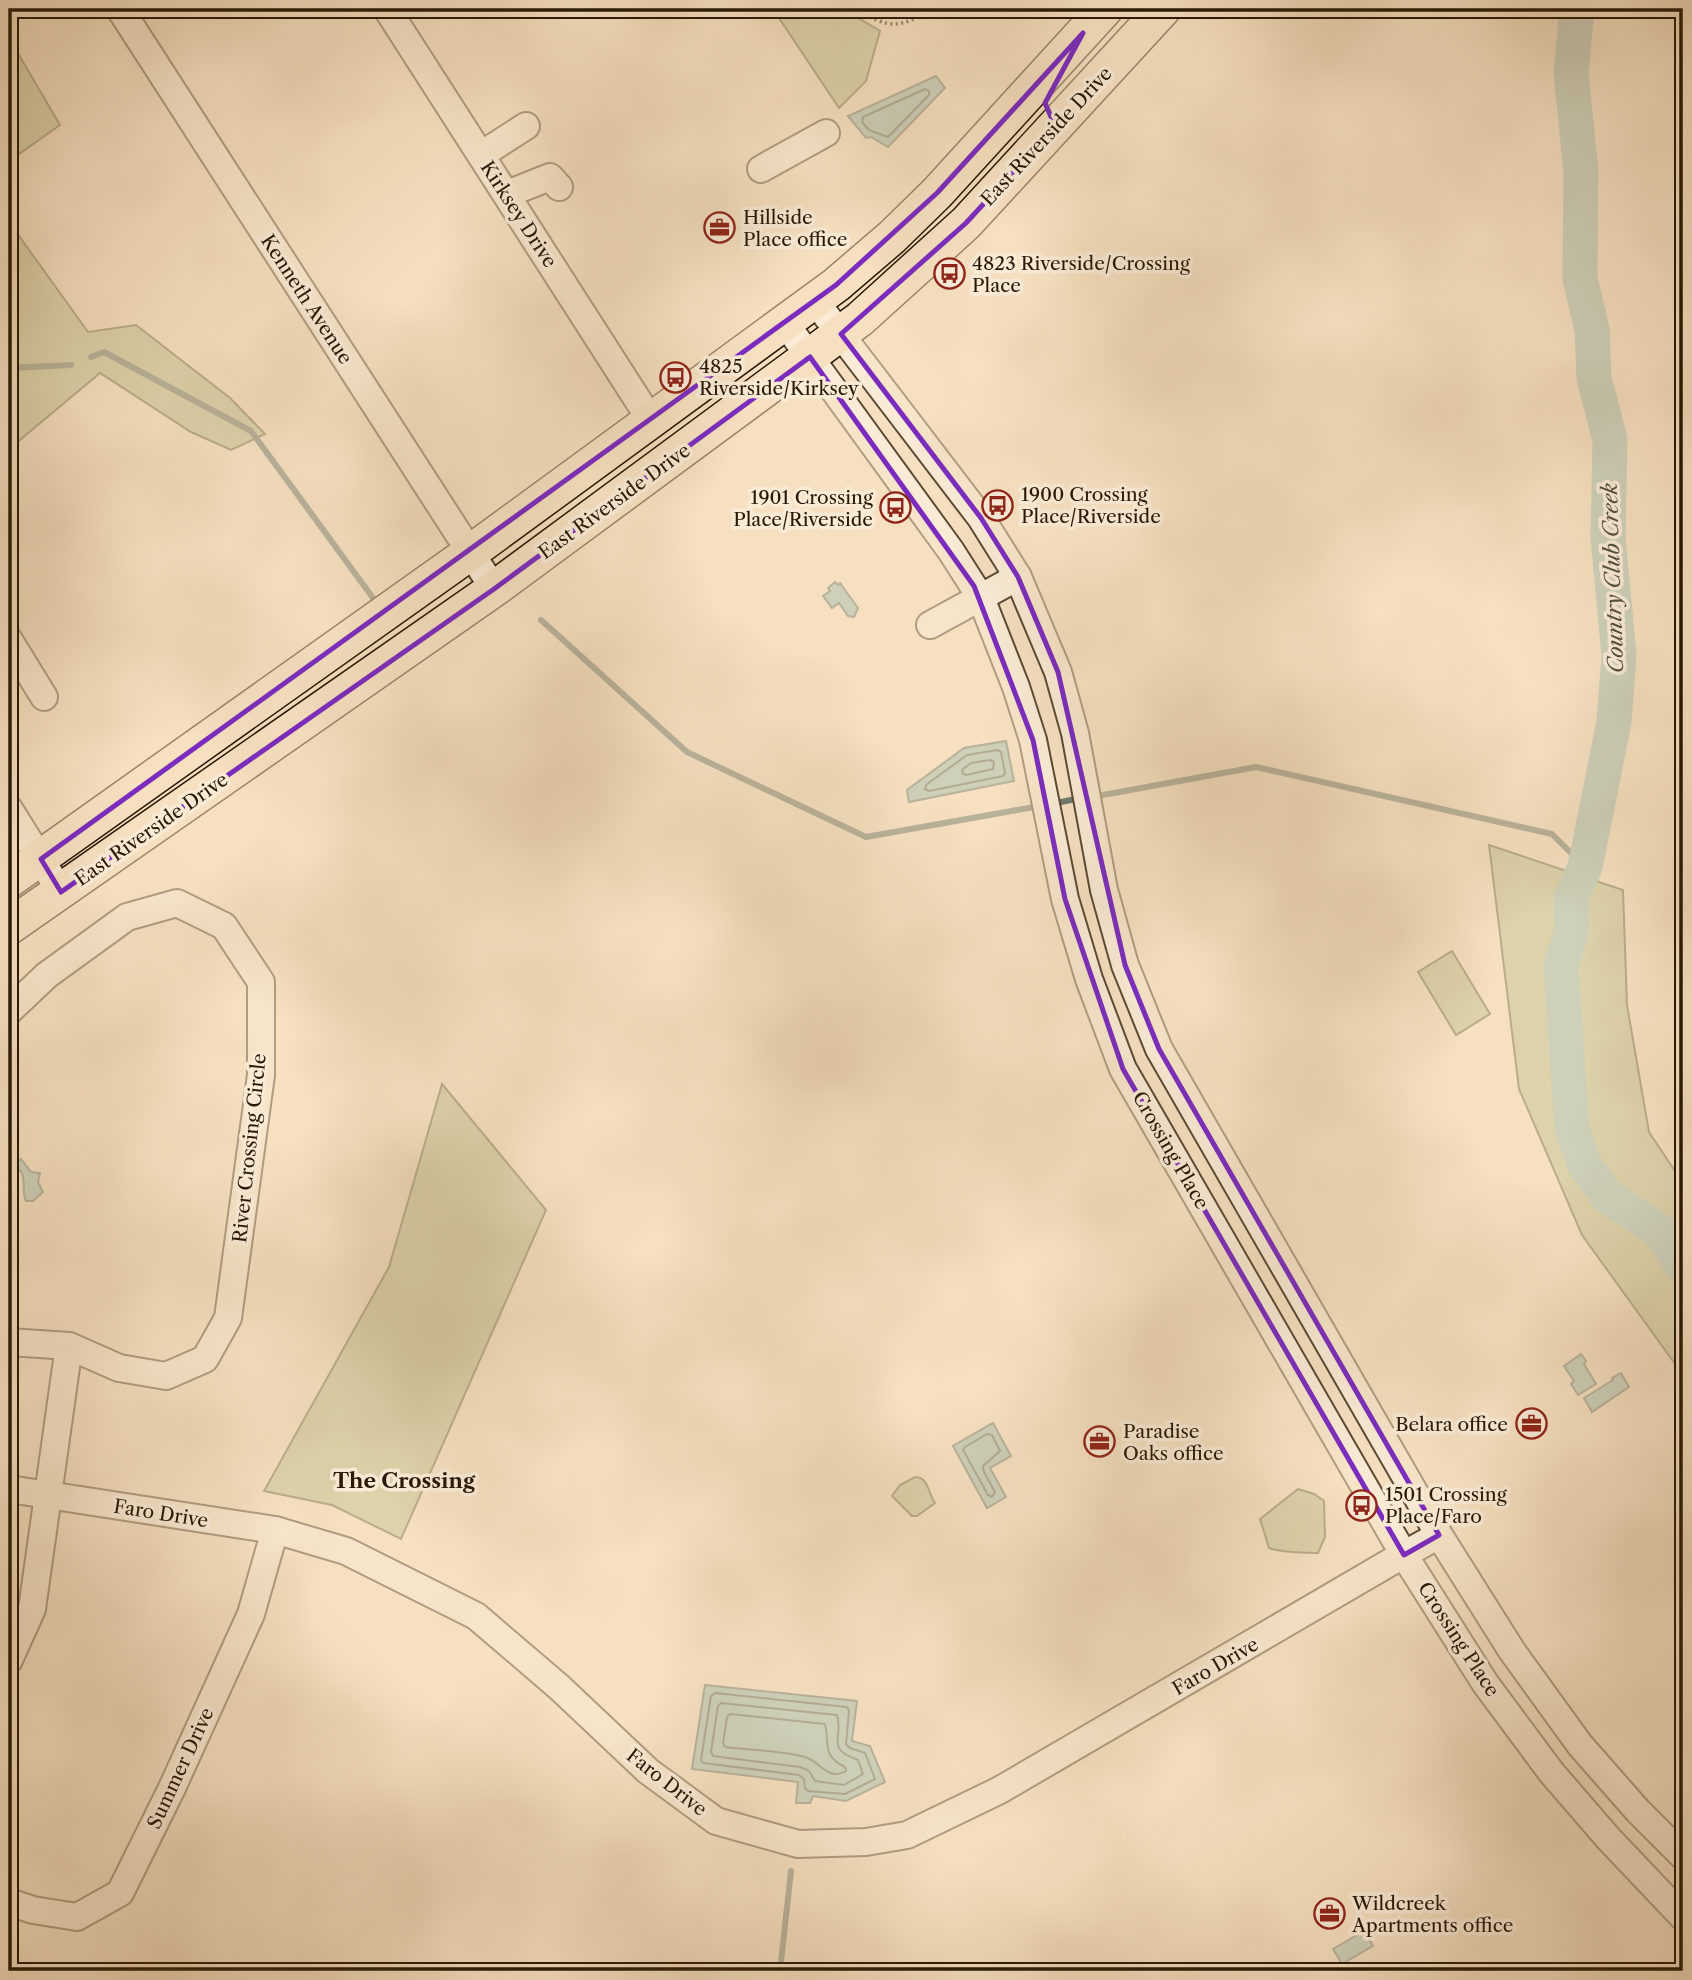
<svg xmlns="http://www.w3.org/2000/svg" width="1692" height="1980" font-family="'Libre Caslon Text',serif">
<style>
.green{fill:#bec291;stroke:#736d4c;stroke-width:2}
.water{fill:#9dbdb3;stroke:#6e7b6e;stroke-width:2}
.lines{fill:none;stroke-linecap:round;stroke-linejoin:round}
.shore{stroke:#626a5c;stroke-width:2}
.stream{stroke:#6e7b6e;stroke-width:6}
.river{stroke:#9dbdb3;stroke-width:35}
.minor-casing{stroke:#5c4a34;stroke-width:30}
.major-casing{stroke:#281806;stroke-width:38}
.path{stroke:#281806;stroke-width:3.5;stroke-dasharray:2 3.5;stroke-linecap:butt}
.minor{stroke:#f9ebd6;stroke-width:26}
.major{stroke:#f6e0c0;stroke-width:35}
.marked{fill:none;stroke:#7b2cbf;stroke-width:5;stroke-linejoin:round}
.labels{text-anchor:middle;stroke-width:7;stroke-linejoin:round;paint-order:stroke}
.street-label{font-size:19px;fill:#281806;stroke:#f9ebd6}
.poi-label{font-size:19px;fill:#281806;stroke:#f9ebd6;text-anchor:start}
.water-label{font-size:21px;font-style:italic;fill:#515243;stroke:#f9ebd6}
.neighbourhood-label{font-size:21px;font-weight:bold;fill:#281806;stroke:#f9ebd6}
</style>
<rect width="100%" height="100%" fill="#f6e0c0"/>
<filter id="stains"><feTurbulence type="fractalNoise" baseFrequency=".00286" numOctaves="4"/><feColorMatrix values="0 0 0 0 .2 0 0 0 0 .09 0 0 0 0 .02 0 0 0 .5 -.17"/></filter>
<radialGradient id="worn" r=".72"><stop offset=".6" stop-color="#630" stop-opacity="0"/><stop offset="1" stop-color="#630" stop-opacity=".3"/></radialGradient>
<g class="green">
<path d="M773,9H843L880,31L866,81L839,108Z"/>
<path d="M9,38L60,125L9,161Z"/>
<path d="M9,222L88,332L136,325L230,398L265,434L231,450L191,432L100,373L9,449Z"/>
<path d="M1489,845L1623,890L1627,1005L1649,1132L1683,1183V1375L1582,1235L1519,1089Z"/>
<path d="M1452,951L1490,1014L1456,1035L1418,972Z"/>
<path d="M442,1084L546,1210L401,1539L332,1505L264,1491L389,1267Z"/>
<path d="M915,1477C929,1477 928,1494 935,1503L917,1516H912L892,1496L900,1485Z"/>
<path d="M1298,1489L1314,1494L1324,1501L1325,1537L1318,1553C1306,1553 1278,1552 1269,1548L1260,1519Z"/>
</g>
<g class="water">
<path d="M936,76L945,88L888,147L871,137L866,138L848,116Z"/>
<path d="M835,582L838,585L840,583L858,608L854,617L848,616L839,603L832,608L823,596L830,591L828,588Z"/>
<path d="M1006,741L1014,781L909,802L907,790L964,748Z"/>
<path d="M21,1159L31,1172L40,1173L38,1182L43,1192L33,1201H26C21,1191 27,1179 20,1170L18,1171L9,1203V1165Z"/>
<path d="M1581,1354L1586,1361L1584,1364L1596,1384L1578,1395L1571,1384L1574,1381L1564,1366Z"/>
<path d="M1621,1373L1629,1387L1592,1412L1584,1398L1613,1380L1612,1378Z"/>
<path d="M993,1423L1011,1456L990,1468L1006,1497L987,1508L953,1446Z"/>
<path d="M705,1685L857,1701L852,1741L870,1746L885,1782L846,1801L813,1796L810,1803H796L798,1782L692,1769Z"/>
<path d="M1364,1931L1373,1946L1342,1964L1333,1949Z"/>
</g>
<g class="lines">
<g class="shore">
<path d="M925,89L929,91V95L888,137L869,130L862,122L863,117Z"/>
<path d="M997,750L1001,752L1005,773L1003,776L929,791L925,789L926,785L967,755Z"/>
<path d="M990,760L994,762L993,769L966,775L962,773L963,769L971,763Z"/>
<path d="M987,1434L992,1435L1000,1451L983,1466L984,1472L995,1492L992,1497L988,1495L963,1450L965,1447Z"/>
<path d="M715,1693L847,1707L849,1711L846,1744L850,1748L865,1753L875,1779L845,1794L808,1791L805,1788L804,1779L799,1775L703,1763L701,1760L711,1696Z"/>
<path d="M721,1703L837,1715C844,1739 824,1748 858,1760L863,1774L844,1785L815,1781L809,1771L800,1767L713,1756L711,1752L718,1706Z"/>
<path d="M730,1714L825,1724C830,1744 821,1755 845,1767L846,1771C829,1781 821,1764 808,1758C790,1751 746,1750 725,1747L723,1743L727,1717Z"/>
</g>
<g class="stream">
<path d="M91,357L104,352L251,431L373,598"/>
<path d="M9,368L71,365"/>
<path d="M541,620L687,752L866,837L1040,806"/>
<path d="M1092,797L1256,767L1552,834L1585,867"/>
<path d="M1051,804L1081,798"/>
<path d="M780,1971L791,1871"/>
</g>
<path class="river" d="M1577,9L1571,73L1581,172L1580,278L1592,330L1594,378L1610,440L1608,538L1619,655L1614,722L1585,867L1571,898L1572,930L1561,965L1572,1129L1584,1164L1608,1197L1661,1232L1683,1267"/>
<defs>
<g id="minor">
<path d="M120,9L494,589"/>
<path d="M387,9L650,419"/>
<path d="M481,155L526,126"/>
<path d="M761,169L826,133"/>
<path d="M507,194L550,177L559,187"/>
<path d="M815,301L981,518L1018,577L1058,672L1075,733L1104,890L1125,965L1159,1049L1439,1535L1512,1651L1580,1745L1638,1811L1683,1856"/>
<path d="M785,323L951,551L981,598L1016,687L1033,740L1065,899L1089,979L1123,1069L1404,1555L1485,1683L1551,1772L1608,1838L1683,1917"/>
<path d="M930,625L1018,577"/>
<path d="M9,640L44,697"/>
<path d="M9,809L61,892"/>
<path d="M9,1011L47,975L127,917L177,903L224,926L261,982V1075L228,1318L205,1359L166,1376L119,1368L69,1346L9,1342"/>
<path d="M9,1489L275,1530L346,1551L476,1616L559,1687L648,1771L716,1821L798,1844L866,1842L907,1835L1000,1790L1389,1563L1439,1535"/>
<path d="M9,1660L32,1609L69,1346"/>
<path d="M9,1902L33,1910L77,1917L120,1893L172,1788L251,1614L275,1530"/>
</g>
<g id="major">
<path d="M9,880L471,552L836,285L892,237L937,193L1105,9"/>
<path d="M9,927L494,589L860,319L966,223L1163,9"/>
</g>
</defs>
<use href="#minor" class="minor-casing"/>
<use href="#major" class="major-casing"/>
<path class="path" d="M855,9C891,29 896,29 934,9"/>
<use href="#minor" class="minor"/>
<use href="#major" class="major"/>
</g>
<path d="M0 0H1692V1980H0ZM1083,33L1045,103L1055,126L966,223L841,334L981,518L1018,577L1058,672L1125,965L1159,1049L1439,1535L1404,1555L1123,1069L1065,899L1033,740L974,586L810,357L494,589L61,892L41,859L836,285L937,193Z" fill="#f6e0c0" fill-opacity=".55" fill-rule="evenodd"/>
<path class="marked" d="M1083,33L1045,103L1055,126L966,223L841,334L981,518L1018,577L1058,672L1125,965L1159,1049L1439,1535L1404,1555L1123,1069L1065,899L1033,740L974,586L810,357L494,589L61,892L41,859L836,285L937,193Z"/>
<defs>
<symbol id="office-ring" viewBox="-11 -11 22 22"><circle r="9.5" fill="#f9ebd6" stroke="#8f2418" stroke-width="1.5"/><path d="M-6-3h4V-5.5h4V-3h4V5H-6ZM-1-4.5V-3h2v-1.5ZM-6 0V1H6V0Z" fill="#8f2418"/></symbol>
<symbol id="bus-ring" viewBox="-11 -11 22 22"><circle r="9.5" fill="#f9ebd6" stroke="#8f2418" stroke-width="1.5"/><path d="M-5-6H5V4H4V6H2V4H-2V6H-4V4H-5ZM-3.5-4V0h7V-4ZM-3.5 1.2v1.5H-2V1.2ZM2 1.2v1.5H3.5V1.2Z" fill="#8f2418"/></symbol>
</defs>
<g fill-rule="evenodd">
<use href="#office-ring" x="702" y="210" width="35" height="35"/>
<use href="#bus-ring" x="932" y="256" width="35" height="35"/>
<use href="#bus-ring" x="658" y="360" width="35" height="35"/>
<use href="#bus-ring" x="980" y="488" width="35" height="35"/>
<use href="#bus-ring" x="878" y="490" width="35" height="35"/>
<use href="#office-ring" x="1514" y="1406" width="35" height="35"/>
<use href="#office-ring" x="1082" y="1424" width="35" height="35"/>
<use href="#bus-ring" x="1344" y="1488" width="35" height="35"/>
<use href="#office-ring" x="1312" y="1896" width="35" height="35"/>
</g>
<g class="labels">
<g class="street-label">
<text transform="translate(1046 136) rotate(-47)" y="7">East Riverside Drive</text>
<text transform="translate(519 214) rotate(57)" y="7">Kirksey Drive</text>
<text transform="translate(307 299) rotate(57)" y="7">Kenneth Avenue</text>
<text transform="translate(614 501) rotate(-36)" y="7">East Riverside Drive</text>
<text transform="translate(151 829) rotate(-35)" y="7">East Riverside Drive</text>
<text transform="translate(249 1148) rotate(-84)" y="7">River Crossing Circle</text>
<text transform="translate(1171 1150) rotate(60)" y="7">Crossing Place</text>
<text transform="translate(161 1513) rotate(9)" y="7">Faro Drive</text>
<text transform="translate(1459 1639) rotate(57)" y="7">Crossing Place</text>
<text transform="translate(1215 1666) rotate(-30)" y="7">Faro Drive</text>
<text transform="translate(180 1768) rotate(-65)" y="7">Summer Drive</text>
<text transform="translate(667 1782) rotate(38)" y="7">Faro Drive</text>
</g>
<g class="poi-label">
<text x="743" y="224">Hillside<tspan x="743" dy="22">Place office</tspan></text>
<text x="972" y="270">4823 Riverside/Crossing<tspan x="972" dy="22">Place</tspan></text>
<text x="699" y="373">4825<tspan x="699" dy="22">Riverside/Kirksey</tspan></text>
<text x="1021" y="501">1900 Crossing<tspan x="1021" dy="22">Place/Riverside</tspan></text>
<text x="873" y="504" text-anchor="end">1901 Crossing<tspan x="873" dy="22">Place/Riverside</tspan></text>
<text x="1508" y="1431" text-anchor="end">Belara office</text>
<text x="1123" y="1438">Paradise<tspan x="1123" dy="22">Oaks office</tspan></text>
<text x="1385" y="1501">1501 Crossing<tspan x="1385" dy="22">Place/Faro</tspan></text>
<text x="1352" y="1910">Wildcreek<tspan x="1352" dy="22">Apartments office</tspan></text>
</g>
<g class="water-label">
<text transform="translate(1613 578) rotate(-92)" y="7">Country Club Creek</text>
</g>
<g class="neighbourhood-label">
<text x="404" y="1488">The Crossing</text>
</g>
</g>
<rect width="1692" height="1980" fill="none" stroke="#f6e0c0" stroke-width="35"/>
<rect x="10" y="10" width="1671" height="1959" fill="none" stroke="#281806" stroke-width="3.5"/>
<rect x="18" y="18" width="1657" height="1945" fill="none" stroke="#281806" stroke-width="2"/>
<rect width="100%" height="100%" filter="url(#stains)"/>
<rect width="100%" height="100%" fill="url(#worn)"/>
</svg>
